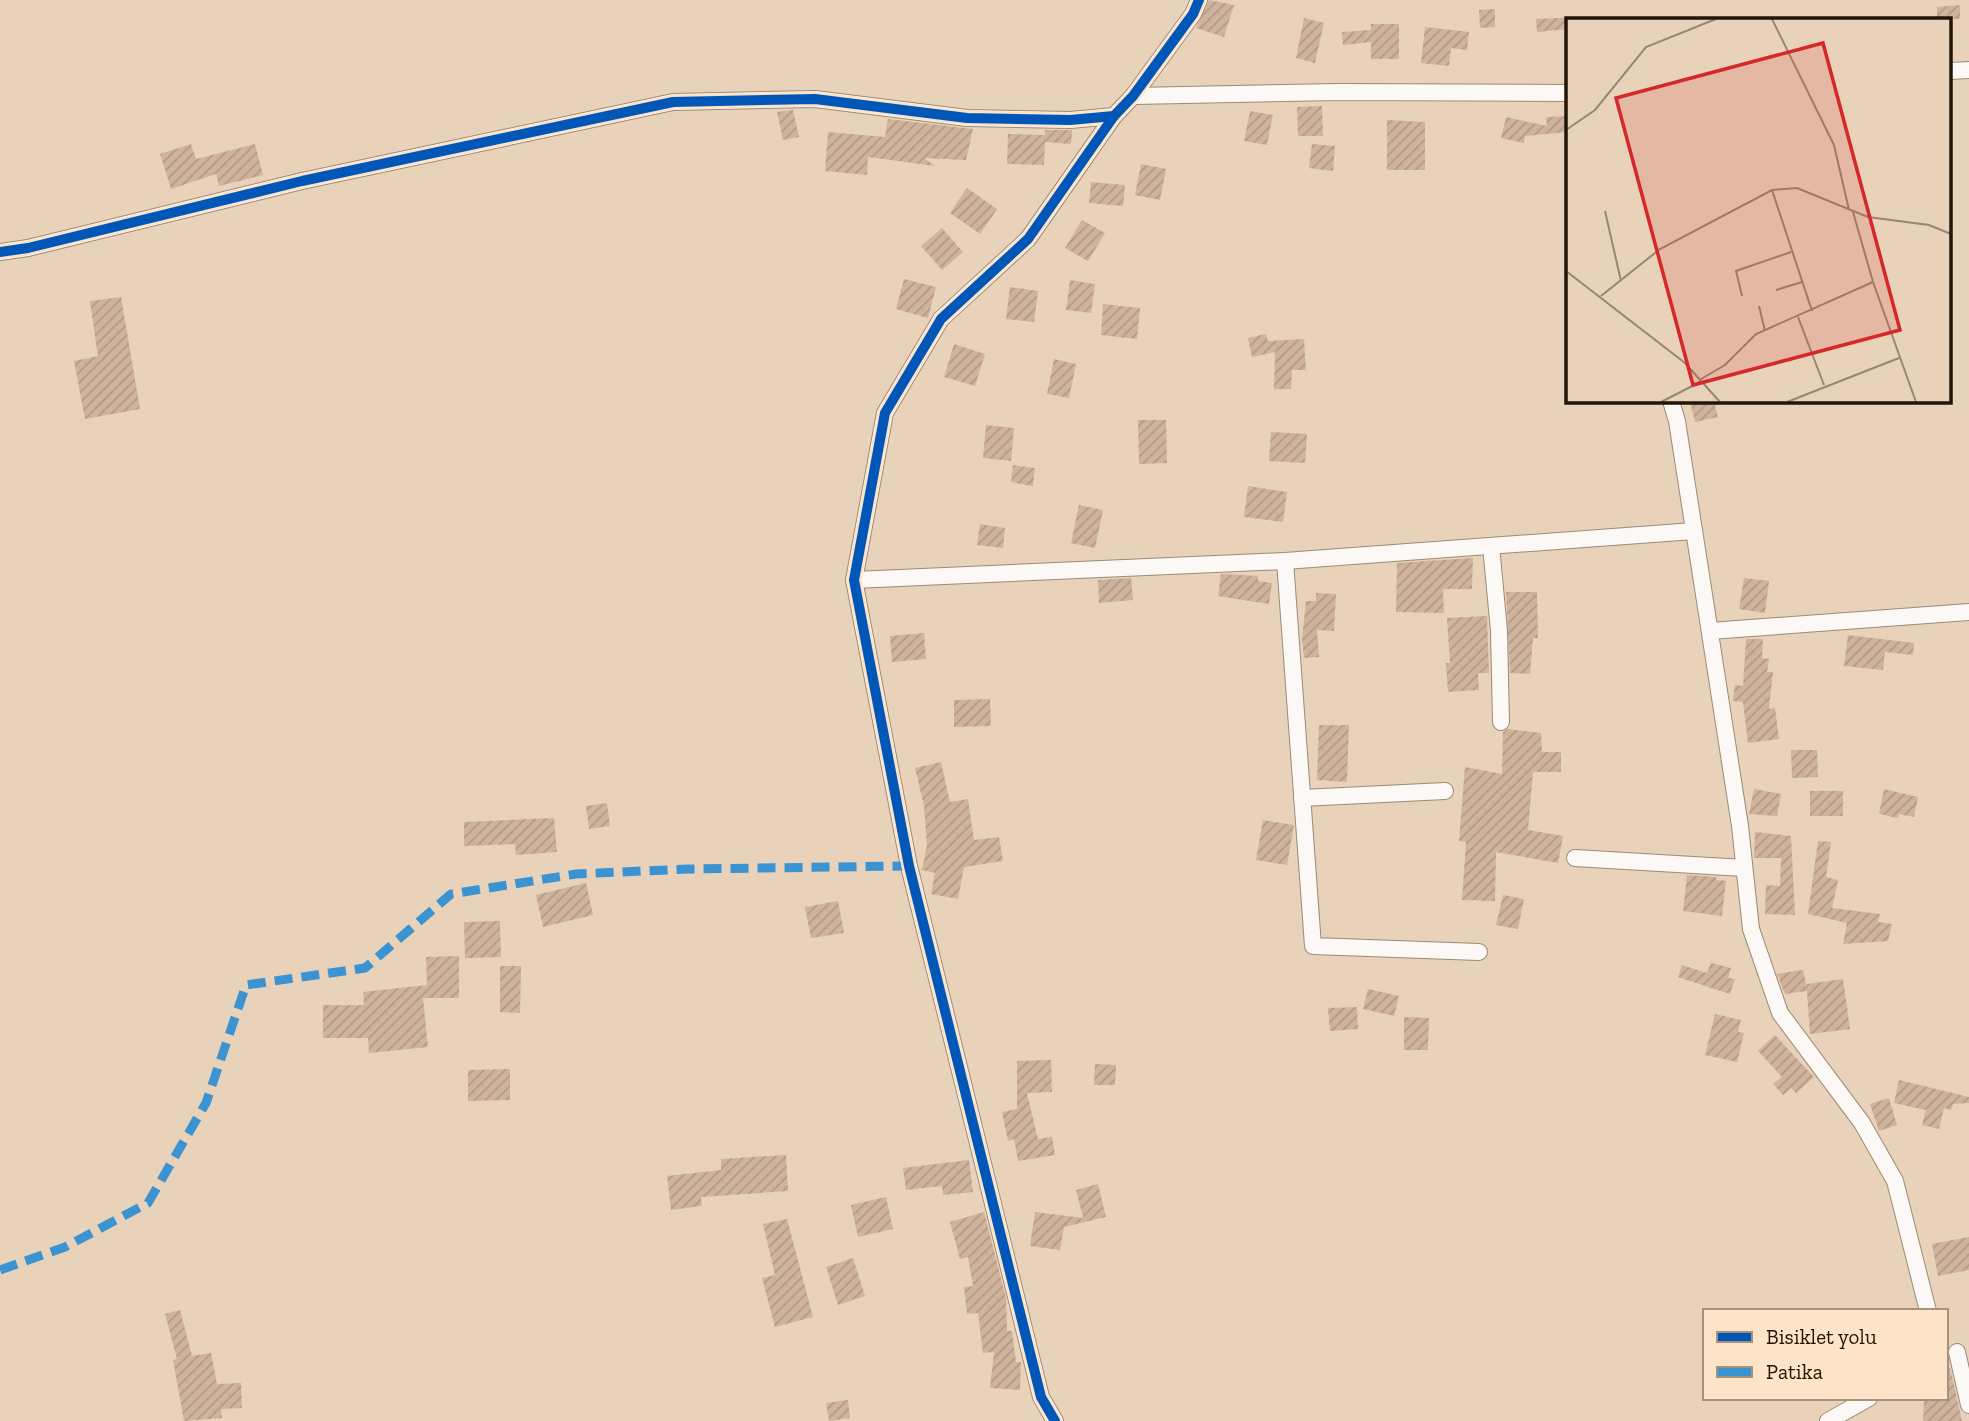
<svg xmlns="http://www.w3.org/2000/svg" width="1969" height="1421" font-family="'Zilla Slab',serif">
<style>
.building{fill:url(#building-hatch)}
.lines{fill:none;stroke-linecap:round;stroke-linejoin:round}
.minor-casing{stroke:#9c8a77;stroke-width:18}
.minor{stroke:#fcf8f5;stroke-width:16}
.quiet{stroke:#3b93d1;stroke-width:9;stroke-dasharray:18 9;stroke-linecap:butt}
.cycleway-casing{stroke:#fde4c9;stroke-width:15}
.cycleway{stroke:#0057b8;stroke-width:10}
.inset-road{fill:none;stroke:#998671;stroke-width:2}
.view{fill:#d62828;fill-opacity:0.15;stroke:#d62828;stroke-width:3.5}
.inset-edge{fill:none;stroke:#231504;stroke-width:3.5}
</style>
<defs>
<pattern id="building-hatch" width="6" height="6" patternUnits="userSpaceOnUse" patternTransform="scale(1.75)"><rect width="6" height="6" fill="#d0b39d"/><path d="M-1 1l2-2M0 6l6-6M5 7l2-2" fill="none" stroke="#b29986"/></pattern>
</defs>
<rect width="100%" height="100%" fill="#e8d2ba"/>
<g class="building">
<path d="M1209,0L1234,5L1224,37L1196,28Z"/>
<path d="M1960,5V19H1937V7Z"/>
<path d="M1495,9V27L1480,28L1479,10Z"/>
<path d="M1580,17L1568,19V29L1537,32L1536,19Z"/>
<path d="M1304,18L1324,23L1315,63L1296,58Z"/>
<path d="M1371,24H1399V59H1371V42L1343,45L1342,32L1371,30Z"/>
<path d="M1425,27L1469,32L1467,50L1451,48L1449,66L1421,63Z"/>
<path d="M1322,106L1323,136H1298L1297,107Z"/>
<path d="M793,110L799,137L783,140L777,112Z"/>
<path d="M1250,111L1273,115L1267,145L1244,141Z"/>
<path d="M1568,116V132L1525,136L1524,143L1501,138L1506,117L1547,126L1546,117Z"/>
<path d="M888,119L973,129L966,160L924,158L935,166L868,157L867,175L825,171L828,132L885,137Z"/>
<path d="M1387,120L1425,122V170H1387Z"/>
<path d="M1045,130H1072L1071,144L1045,142L1044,165L1007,164L1008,134L1045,135V138Z"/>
<path d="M191,144L196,159L255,144L263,175L219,186L216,174L171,189L160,154Z"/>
<path d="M1312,144L1335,146L1333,171L1309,168Z"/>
<path d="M1141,164L1166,169L1160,200L1135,195Z"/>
<path d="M1091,182L1125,185L1123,206L1089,203Z"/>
<path d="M967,188L997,209L980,234L950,213Z"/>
<path d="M1082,220L1105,233L1088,261L1065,248Z"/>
<path d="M942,228L963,252L942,270L921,246Z"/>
<path d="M904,279L936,287L928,318L896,309Z"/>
<path d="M1070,280L1095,284L1091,313L1066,310Z"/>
<path d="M1010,287L1038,291L1034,322L1006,319Z"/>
<path d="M121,297L140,409L85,419L74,361L98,356L90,301Z"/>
<path d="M1103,304L1140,308L1137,339L1101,335Z"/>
<path d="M1266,334L1268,341L1304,339L1306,370H1292L1291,389H1274L1275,352L1252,357L1248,338Z"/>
<path d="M954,344L985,354L975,386L944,377Z"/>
<path d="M1054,359L1076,364L1069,398L1047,394Z"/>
<path d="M1690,401H1714L1718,417L1695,422Z"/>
<path d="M1138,420H1166L1167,463L1139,464Z"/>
<path d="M986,425L1014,428L1011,461L983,458Z"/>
<path d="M1271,432L1307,434L1305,463L1269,461Z"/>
<path d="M1013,465L1035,468L1033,486L1011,482Z"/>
<path d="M1248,486L1287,492L1283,522L1244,517Z"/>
<path d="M1079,505L1103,510L1095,548L1071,543Z"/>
<path d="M980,524L1005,528L1003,548L977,545Z"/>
<path d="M1473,558L1472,589H1443L1444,613L1396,612L1397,563Z"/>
<path d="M1221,574L1258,576V581L1272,583L1269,604L1218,596Z"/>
<path d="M1131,578L1133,600L1099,603L1098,580Z"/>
<path d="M1744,578L1769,581L1765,613L1739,609Z"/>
<path d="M1506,592H1537L1538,638H1533L1530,674L1510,673Z"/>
<path d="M1316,593L1336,594L1334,631L1317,630L1319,657L1304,658L1302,639L1306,601H1316Z"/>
<path d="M1487,616L1489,673H1478L1479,690L1448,692L1446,663H1450L1447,618Z"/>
<path d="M924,633L926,659L892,662L890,636Z"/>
<path d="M1848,635L1914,643L1913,655L1885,652L1883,670L1844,666Z"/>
<path d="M1746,639H1763L1762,658L1769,659L1767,672H1773L1769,709L1775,708L1779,739L1748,743L1743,702L1733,701L1735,685L1743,686Z"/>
<path d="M990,699L991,726L954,727V700Z"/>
<path d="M1319,725H1349L1347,782L1317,780Z"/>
<path d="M1508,729L1541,733L1542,752H1561V772H1533L1528,830L1563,836L1558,863L1496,852L1495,901L1462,900L1466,842L1459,841L1465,767L1502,774L1503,732Z"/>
<path d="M1791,750H1817L1818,777L1792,778Z"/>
<path d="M941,762L950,802L968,799L974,840L999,837L1003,861L964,867L958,899L931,894L935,873L922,870L927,845L924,806L915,768Z"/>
<path d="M1754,789L1781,794L1777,816L1749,814Z"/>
<path d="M1884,789L1918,797L1914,817L1899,814L1898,818L1879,814Z"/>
<rect x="1810" y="791" width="33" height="25"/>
<path d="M607,803L610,826L589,829L586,806Z"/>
<path d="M554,818L557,852L516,855L515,844L464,846V822Z"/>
<path d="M1263,820L1294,825L1287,865L1256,860Z"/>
<path d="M1755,832L1791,836L1795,915L1765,914L1766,885L1780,886L1781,858H1754Z"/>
<path d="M1818,841L1831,842L1826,877L1838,880L1832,908L1880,914L1878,922L1892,924L1888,941L1843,944L1847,923L1808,914Z"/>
<path d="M1687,875L1716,877V880L1726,881L1722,916L1683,911Z"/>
<path d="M586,883L593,915L543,927L536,895Z"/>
<path d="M1503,895L1524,899L1518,929L1496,925Z"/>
<path d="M838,901L844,933L811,938L805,907Z"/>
<path d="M500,921L501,957L465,958L464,922Z"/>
<path d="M459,956V998H423L428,1047L369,1053L368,1038H323V1005H364L363,992L427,985L426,957Z"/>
<path d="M1711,963L1731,968L1728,978L1735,979L1730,994L1678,977L1682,965L1707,973Z"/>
<path d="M500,966H521L520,1013L500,1012Z"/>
<path d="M1803,970L1807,988V984L1843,979L1850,1029L1810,1034L1807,991L1785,994L1777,974Z"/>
<path d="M1368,989L1399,996L1394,1016L1363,1009Z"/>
<path d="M1357,1007L1358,1029L1330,1031L1328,1008Z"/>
<path d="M1715,1014L1741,1020L1738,1032L1744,1033L1737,1062L1705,1055Z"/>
<path d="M1404,1017L1429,1018L1428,1050H1404Z"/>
<path d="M1775,1035L1814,1077L1796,1093L1791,1088L1783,1095L1773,1084L1782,1077L1758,1051Z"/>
<path d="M1051,1060L1052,1092L1027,1093L1038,1139L1052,1137L1055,1155L1018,1161L1014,1139L1008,1141L1002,1112L1017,1109V1061Z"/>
<path d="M1095,1064L1116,1065L1115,1085H1094Z"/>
<path d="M510,1069V1100L468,1101V1070Z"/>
<path d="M1899,1080L1969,1097V1103L1953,1104L1951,1110L1944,1108L1939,1129L1922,1125L1926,1110L1894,1103Z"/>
<path d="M1889,1098L1897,1125L1879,1131L1870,1104Z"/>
<path d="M786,1155L788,1191L701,1197L702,1206L671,1210L667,1176L721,1170V1159Z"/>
<path d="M969,1160L973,1192L943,1195L942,1186L906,1190L903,1168Z"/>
<path d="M1098,1184L1106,1217L1064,1227L1060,1250L1030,1246L1035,1212L1083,1218L1076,1190Z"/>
<path d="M886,1197L893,1229L858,1237L851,1205Z"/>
<path d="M984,1212L1006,1298L1007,1331H1012L1016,1362H1021L1020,1390L990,1388L994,1352L983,1353L978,1313L967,1314L964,1287L973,1286L968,1257L960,1259L950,1222Z"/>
<path d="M787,1219L813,1317L775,1327L762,1278L775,1275L763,1224Z"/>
<path d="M1969,1237V1270L1938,1276L1932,1244Z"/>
<path d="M853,1258L865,1296L838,1305L826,1267Z"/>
<path d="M180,1310L192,1356L211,1353L217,1384L241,1383L242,1408L221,1409L222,1418L184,1421L173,1360L177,1359L165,1314Z"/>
<path d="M1946,1368H1950L1962,1421H1923L1924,1398H1946Z"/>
<path d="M848,1400L850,1418L829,1421L826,1403Z"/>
</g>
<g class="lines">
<defs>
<g id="minor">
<path d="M1950,71L1969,70"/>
<path d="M1133,96L1338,92L1568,93"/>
<path d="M0,252L28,248L302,181L673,102L815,99L967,118L1070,120L1114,116"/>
<path d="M1671,401L1677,421L1740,826L1751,929L1780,1013L1862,1123L1895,1181L1928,1311"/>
<path d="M1491,546L1499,631L1501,722"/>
<path d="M1285,561L1313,946L1479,952"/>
<path d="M854,580L1285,561L1694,531"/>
<path d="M1710,631L1969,612"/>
<path d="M1302,798L1445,791"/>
<path d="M1575,858L1744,868"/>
<path d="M1957,1352L1969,1405"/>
<path d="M1055,1421L1041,1397L909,866L854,580L885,413L941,319L1028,239L1114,116L1133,96L1193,14L1199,0"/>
<path d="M1828,1421L1869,1398"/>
</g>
</defs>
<use href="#minor" class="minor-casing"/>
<use href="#minor" class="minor"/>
<path class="quiet" d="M0,1270L65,1247L148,1203L206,1103L246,985L365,968L451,894L576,874L688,869L909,866"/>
<defs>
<g id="cycleway">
<path d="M0,252L28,248L302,181L673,102L815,99L967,118L1070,120L1114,116"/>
<path d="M1055,1421L1041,1397L909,866L854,580L885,413L941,319L1028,239L1114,116L1133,96L1193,14L1199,0"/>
</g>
</defs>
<use href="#cycleway" class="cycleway-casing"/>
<use href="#cycleway" class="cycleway"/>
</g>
<g transform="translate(1566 18)">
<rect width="385" height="385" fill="#e8d2ba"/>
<path class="inset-road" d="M206,1L268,127L283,192M0,112L29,92L80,29L150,1M206,172L246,293M39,193L55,263M287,194L307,264L350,384M0,253L119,345L154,384M210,272L236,264M35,278L94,231L206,172L231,170L302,199L363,207L385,216M176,278L170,253L225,234M193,288L199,313M232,299L258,367M135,361L159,347L190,316L307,264M95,384L136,363M221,384L333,340"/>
<path class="view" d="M257,25L334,312L127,367L50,80Z"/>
<rect width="385" height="385" class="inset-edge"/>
</g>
<rect x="1703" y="1309" width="245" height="91" fill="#fde4c9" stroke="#a6917a" stroke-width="2"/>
<rect x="1717" y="1332" width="35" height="10" fill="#0057b8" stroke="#a6917a" stroke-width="2"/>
<text x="1766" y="1344" font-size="21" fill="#231504">Bisiklet yolu</text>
<rect x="1717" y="1367" width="35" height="10" fill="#3b93d1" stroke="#a6917a" stroke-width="2"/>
<text x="1766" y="1379" font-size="21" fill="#231504">Patika</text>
</svg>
